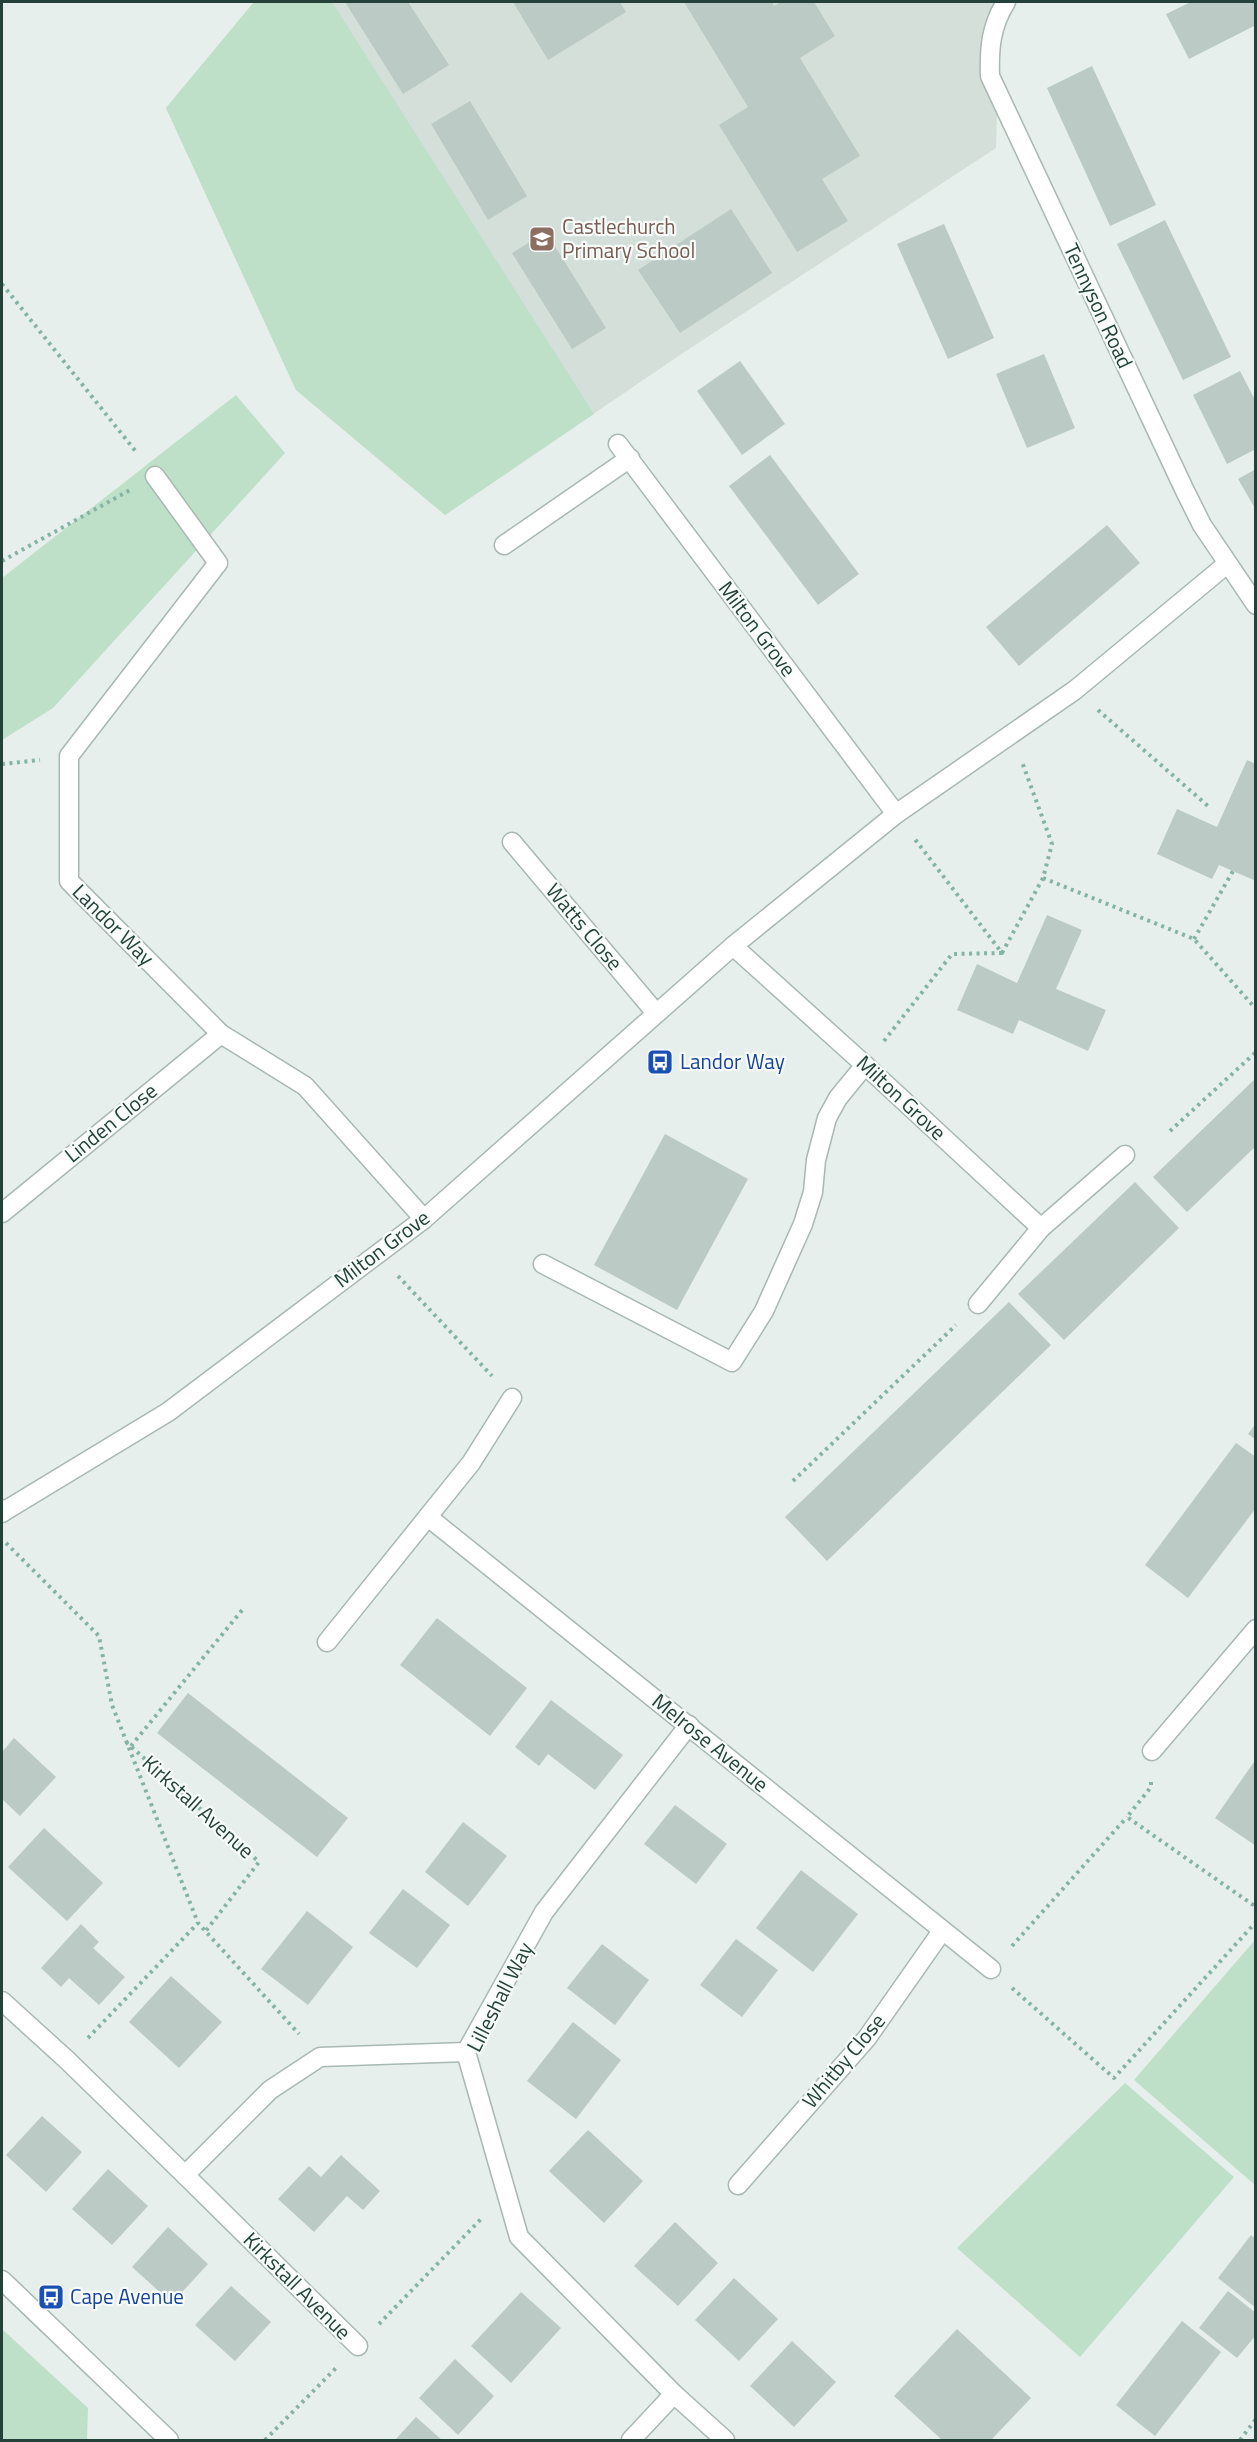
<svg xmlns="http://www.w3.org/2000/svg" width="1257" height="2442" font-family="'Titillium Web',sans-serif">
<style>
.built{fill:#d4dfda}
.green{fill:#bfe0c8}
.building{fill:#bbcac4}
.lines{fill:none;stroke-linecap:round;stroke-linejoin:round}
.lane-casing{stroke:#a8b8b2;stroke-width:21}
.street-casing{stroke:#a8b8b2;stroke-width:21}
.secondary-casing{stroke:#a4bbb3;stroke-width:21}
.path{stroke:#86b3a5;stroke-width:4;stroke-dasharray:3 4.5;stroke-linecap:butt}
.lane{stroke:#fff;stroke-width:18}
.street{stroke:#fff;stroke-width:18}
.secondary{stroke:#fff;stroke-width:18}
.labels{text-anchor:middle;stroke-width:4.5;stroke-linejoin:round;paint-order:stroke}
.education-label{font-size:21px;fill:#785e54;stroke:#f7fbf9;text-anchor:start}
.street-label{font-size:21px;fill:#24423a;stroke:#f7fbf9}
.transit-label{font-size:21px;fill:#164399;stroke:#f7fbf9;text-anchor:start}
</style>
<rect width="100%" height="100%" fill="#e6efeb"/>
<path class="built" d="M254,2H992L1000,11L996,148L680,355L445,515L296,390L166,108Z"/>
<g class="green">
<path d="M254,2H332L594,414L445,515L296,390L166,108Z"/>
<path d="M236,395L285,453L53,708L2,740V578Z"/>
<path d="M1255,1940V2185L1134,2080Z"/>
<path d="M1125,2083L1234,2177L1080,2357L957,2248Z"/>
<path d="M2,2329L88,2408L87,2440H2Z"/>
</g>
<g class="building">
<path d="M345,2H408L449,65L403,94Z"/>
<path d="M513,2H620L626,12L548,60Z"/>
<path d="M684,2H772L774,6L781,2H814L835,36L800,58L860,156L822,179L848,221L797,252L719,125L748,107Z"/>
<path d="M1191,2H1254L1256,25L1189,59L1166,14Z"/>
<path d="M1092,66L1156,205L1110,226L1047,88Z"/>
<path d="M470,101L527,196L488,220L431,124Z"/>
<path d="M731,209L772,273L680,333L638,270Z"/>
<path d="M1165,220L1231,357L1183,380L1117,244Z"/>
<path d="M944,224L994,338L948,359L897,244Z"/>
<path d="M546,232L606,328L572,349L512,253Z"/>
<path d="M1044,354L1075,428L1027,448L996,374Z"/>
<path d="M740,361L785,424L742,455L697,391Z"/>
<path d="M1240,371L1256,402V449L1227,464L1193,395Z"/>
<path d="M770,455L859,574L818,605L729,486Z"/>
<path d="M1256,469V510L1238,479Z"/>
<path d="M1107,525L1140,563L1019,666L986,627Z"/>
<path d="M1247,760L1256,764V881L1219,865L1212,879L1157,854L1177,809L1217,827Z"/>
<path d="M1047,915L1082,930L1056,989L1106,1010L1088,1051L1019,1020L1013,1034L957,1010L977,964L1017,983Z"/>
<path d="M1256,1078V1146L1187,1212L1153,1177Z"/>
<path d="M665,1134L748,1179L677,1310L594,1265Z"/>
<path d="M1135,1182L1179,1228L1064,1340L1018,1294Z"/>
<path d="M1009,1302L1051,1345L827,1561L785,1517Z"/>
<path d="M1256,1423V1440L1248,1434Z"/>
<path d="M1236,1443L1256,1457V1508L1188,1598L1145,1565Z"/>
<path d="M437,1618L527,1688L490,1736L400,1665Z"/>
<path d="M188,1693L348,1818L317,1857L157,1733Z"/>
<path d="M551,1700L623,1755L595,1790L548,1754L539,1766L515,1747Z"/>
<path d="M14,1738L56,1777L20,1816L2,1799V1752Z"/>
<path d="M1256,1759V1846L1215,1818Z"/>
<path d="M675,1805L727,1844L696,1884L644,1844Z"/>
<path d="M463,1822L507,1856L468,1906L425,1872Z"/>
<path d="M44,1828L103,1883L67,1921L8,1867Z"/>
<path d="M801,1870L858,1914L813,1972L756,1928Z"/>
<path d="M403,1889L450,1925L417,1968L369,1933Z"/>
<path d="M307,1911L353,1947L308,2005L261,1969Z"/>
<path d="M81,1924L99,1942L93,1948L125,1977L99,2005L69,1978L61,1987L41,1968Z"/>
<path d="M736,1939L778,1970L742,2017L700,1985Z"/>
<path d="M602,1944L649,1980L615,2025L567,1988Z"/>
<path d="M171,1976L222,2022L179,2068L129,2022Z"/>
<path d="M573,2022L621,2060L576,2119L527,2081Z"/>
<path d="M42,2116L82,2152L46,2192L6,2155Z"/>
<path d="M588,2130L643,2181L604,2223L549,2171Z"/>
<path d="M341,2155L380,2191L363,2210L347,2196L314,2232L278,2199L309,2166L321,2177Z"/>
<path d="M108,2169L148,2206L112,2245L72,2209Z"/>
<path d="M675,2222L718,2263L678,2306L634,2266Z"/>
<path d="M168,2227L208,2264L172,2303L132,2267Z"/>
<path d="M1251,2235L1256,2239V2308L1218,2278Z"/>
<path d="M734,2278L778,2319L739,2361L695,2320Z"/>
<path d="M231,2286L271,2322L235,2361L195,2325Z"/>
<path d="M1228,2291L1256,2313V2335L1237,2358L1199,2328Z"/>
<path d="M521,2292L561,2328L511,2383L471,2346Z"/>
<path d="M1182,2321L1221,2352L1155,2436L1116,2405Z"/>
<path d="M957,2329L1031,2398L991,2440H942L894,2396Z"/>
<path d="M792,2341L836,2382L794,2427L750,2386Z"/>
<path d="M455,2359L494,2396L458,2435L419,2398Z"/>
<path d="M416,2417L442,2440H395Z"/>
</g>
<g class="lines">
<defs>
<g id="lane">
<path d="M504,545L630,458"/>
<path d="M543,1264L732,1362L764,1311L803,1224L813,1192L816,1160L827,1118L838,1098L865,1065"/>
</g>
<g id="street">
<path d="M1006,2C991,26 989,48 990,76L1185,491L1202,525L1256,605"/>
<path d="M618,444L896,814"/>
<path d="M155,476L218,563L69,756V881L221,1034L305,1086L424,1219"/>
<path d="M512,842L656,1013"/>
<path d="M733,946L865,1065L1041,1228L1125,1155"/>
<path d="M2,1213L221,1034"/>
<path d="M978,1304L1041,1228"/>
<path d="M3,1512L168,1412L424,1219L733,946L896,814L1075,690L1227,564"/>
<path d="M428,1517L991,1969"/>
<path d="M327,1642L471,1463L512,1398"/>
<path d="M1152,1751L1256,1629"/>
<path d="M2,2001L67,2060L185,2175"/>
<path d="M738,2185L867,2038L942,1931"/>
<path d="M2,2280L169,2440"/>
<path d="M358,2346L185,2175L270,2090L320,2057L466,2052"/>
<path d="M674,2394L519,2237L466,2052L544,1912L689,1725"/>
<path d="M631,2440L674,2394L725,2440"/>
</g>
<path id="secondary" d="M2,1509V1513"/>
</defs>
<use href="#lane" class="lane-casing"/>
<use href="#street" class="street-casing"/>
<use href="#secondary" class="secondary-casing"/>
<g class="path">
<path d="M2,284L137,453"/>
<path d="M2,561L130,490"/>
<path d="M1098,710L1208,806"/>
<path d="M2,764L40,760"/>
<path d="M1043,878L1194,939L1256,1009"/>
<path d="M1194,939L1233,871"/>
<path d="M1002,953L1043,878L1052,844L1022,762"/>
<path d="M884,1041L952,954L1002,953L914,838"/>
<path d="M1170,1131L1256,1052"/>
<path d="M398,1276L492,1376"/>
<path d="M793,1481L956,1325"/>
<path d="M6,1543L99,1636L112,1705L198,1923L299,2034"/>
<path d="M126,1742L259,1862L205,1932"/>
<path d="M131,1746L243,1609"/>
<path d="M1151,1782V1787L1127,1817L1256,1907"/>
<path d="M1012,1946L1127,1817"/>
<path d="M1012,1988L1114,2078L1256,1922"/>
<path d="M88,2038L198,1923"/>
<path d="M379,2324L482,2218"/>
<path d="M265,2440L338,2366"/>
<path d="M1240,2440L1256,2419"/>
</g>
<use href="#lane" class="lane"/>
<use href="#street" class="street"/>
<use href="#secondary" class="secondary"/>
</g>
<defs>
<symbol id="school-square" viewBox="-11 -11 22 22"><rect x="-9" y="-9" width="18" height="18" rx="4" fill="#8d6e63" stroke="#f7fbf9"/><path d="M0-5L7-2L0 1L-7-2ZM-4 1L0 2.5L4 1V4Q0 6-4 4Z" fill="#fff"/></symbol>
<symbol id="bus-square" viewBox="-11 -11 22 22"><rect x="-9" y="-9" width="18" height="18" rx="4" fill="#1a4fb4" stroke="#f7fbf9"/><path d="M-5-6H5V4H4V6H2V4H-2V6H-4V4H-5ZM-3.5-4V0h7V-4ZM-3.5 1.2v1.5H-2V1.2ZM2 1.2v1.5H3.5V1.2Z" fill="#fff"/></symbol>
</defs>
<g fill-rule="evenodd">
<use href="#school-square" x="527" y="224" width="30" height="30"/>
<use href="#bus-square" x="645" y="1047" width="30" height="30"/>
<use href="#bus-square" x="36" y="2282" width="30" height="30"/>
</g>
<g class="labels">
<g class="education-label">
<text x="562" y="234">Castlechurch<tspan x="562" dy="24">Primary School</tspan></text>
</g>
<g class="street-label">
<text transform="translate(1098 306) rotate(65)" y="7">Tennyson Road</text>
<text transform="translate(757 629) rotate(53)" y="7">Milton Grove</text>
<text transform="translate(113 925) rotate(45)" y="7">Landor Way</text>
<text transform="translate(584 927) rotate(50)" y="7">Watts Close</text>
<text transform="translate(901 1098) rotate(43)" y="7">Milton Grove</text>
<text transform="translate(111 1123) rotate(-39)" y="7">Linden Close</text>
<text transform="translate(382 1249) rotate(-37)" y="7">Milton Grove</text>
<text transform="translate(710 1743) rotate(39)" y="7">Melrose Avenue</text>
<text transform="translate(198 1807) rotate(42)" y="7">Kirkstall Avenue</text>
<text transform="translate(500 1997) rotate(-63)" y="7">Lilleshall Way</text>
<text transform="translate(844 2061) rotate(-50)" y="7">Whitby Close</text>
<text transform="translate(297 2286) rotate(45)" y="7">Kirkstall Avenue</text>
</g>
<g class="transit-label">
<text x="680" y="1069">Landor Way</text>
<text x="70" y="2304">Cape Avenue</text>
</g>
</g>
<rect width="1257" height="2442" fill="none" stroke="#24423a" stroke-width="6"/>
</svg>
